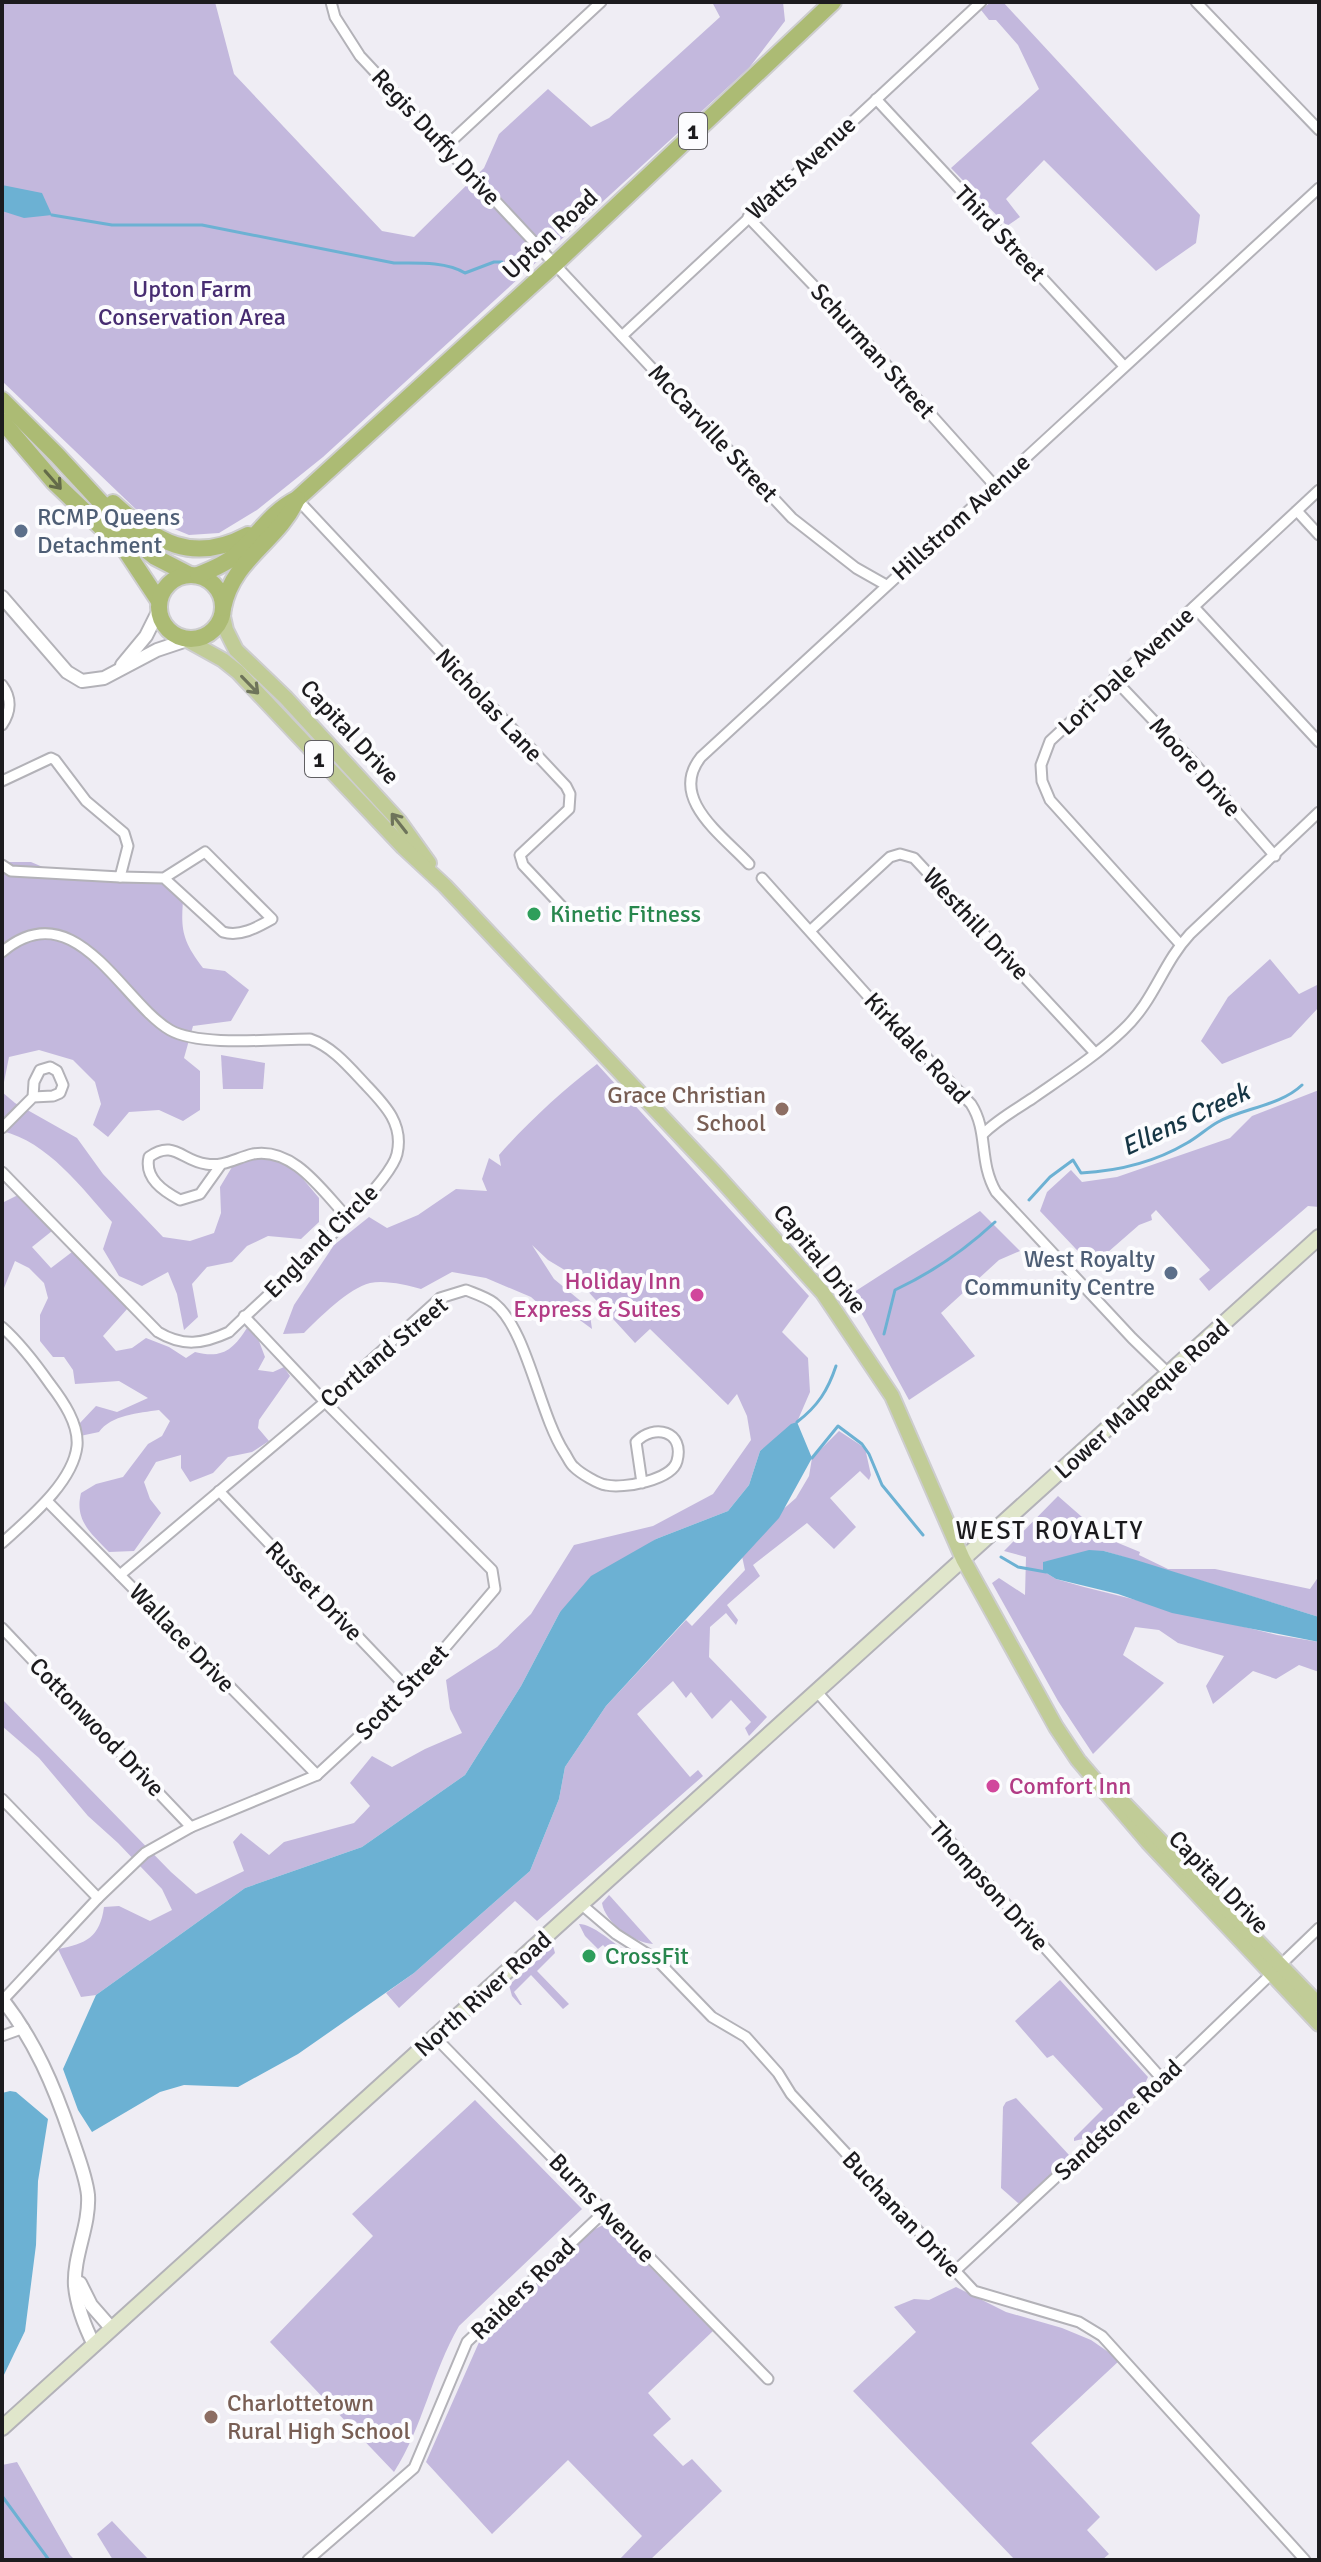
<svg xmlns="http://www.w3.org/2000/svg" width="1321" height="2562" font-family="Signika,sans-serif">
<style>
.green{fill:#c3b8dd}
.water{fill:#6cb1d3}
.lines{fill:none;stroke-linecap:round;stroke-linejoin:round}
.stream{stroke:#6cb1d3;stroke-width:3}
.minor-casing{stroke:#b3b2b8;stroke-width:13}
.tertiary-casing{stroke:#b3b2b8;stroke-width:16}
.secondary-casing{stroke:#b3b2b8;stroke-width:18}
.primary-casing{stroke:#cdcdce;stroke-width:18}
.trunk-casing{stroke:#cdcdce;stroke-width:20}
.minor{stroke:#fff;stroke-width:9}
.tertiary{stroke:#fff;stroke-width:12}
.secondary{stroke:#e0e6cb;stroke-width:14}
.primary{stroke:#c1cc97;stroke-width:14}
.trunk{stroke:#acbb74;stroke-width:16}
.oneway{stroke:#646b49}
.oneway2{stroke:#6e745a}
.service-dot{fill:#5c6f8a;stroke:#fcfcfe;stroke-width:3}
.leisure-dot{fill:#2e9e5b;stroke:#fcfcfe;stroke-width:3}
.education-dot{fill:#8d6e63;stroke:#fcfcfe;stroke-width:3}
.hotel-dot{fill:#d1479c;stroke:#fcfcfe;stroke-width:3}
.labels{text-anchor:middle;stroke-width:8;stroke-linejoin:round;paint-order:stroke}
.shield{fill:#fcfcfe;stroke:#5f5e61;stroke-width:2}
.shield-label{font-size:22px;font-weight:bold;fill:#1c1b1e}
.street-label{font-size:24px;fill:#1c1b1e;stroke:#fcfcfe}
.park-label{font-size:24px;fill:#472c71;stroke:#fcfcfe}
.service-label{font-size:24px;fill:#4e5e75;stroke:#fcfcfe;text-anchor:start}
.leisure-label{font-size:24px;fill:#27864d;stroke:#fcfcfe;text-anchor:start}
.education-label{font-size:24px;fill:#785e54;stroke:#fcfcfe;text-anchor:end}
.hotel-label{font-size:24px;fill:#b23c85;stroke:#fcfcfe;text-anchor:end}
.water-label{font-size:26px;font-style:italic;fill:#163645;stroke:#fcfcfe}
.neighbourhood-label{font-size:26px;letter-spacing:2px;fill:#1c1b1e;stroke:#fcfcfe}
</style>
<rect width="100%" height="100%" fill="#efedf4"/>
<g class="green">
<path d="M2,2H215L234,74L382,231L414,237L484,168L499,134L548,89L591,127L609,118L720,17L712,2H783L785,21L749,68L323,457L257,510L219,533L189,535L143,516L2,381Z"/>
<path d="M991,2H1003L1200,215L1196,243L1156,271L1044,160L1006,199L1020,217L1007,226L951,168L1039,89L1018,45L996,20H989L981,10Z"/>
<path d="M2,862H31L64,876L156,878L184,888C181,926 179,937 203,968L225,971L249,990L231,1021L193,1026L184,1058L200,1071V1110L183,1121L159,1110L129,1112L108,1137L93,1125L101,1104L95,1082L73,1060L39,1050L9,1057L2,1092L15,1103L77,1138L103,1174L163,1237L190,1241L214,1233L221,1213L220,1187L235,1162L266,1151L293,1167L319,1198V1222L301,1239L268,1236L247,1246L232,1262L207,1267L192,1284L198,1317L184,1330L177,1294L168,1272L142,1286L119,1276L103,1249L112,1222C82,1188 48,1142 2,1131Z"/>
<path d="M1270,959L1299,994L1319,984V1007L1291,1037L1222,1064L1201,1041L1228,997Z"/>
<path d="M221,1055L265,1063L263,1089H223Z"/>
<path d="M597,1064L809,1296L782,1332L808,1358L810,1392L797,1422L760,1451L749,1485L728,1511L656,1539L560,1612L521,1686L465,1775L362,1847L245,1888L96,1995L81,1997L58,1949C86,1944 100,1937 104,1907L119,1906L150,1921L172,1910L162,1889L118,1843L88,1816L39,1758L2,1726V1699L171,1872L196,1894L244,1871L233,1842L241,1833L269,1855L284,1842L354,1823L370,1806L350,1783L372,1756L392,1767L425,1749L462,1733L450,1709L446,1680L497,1647L531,1614L574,1545L653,1526L713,1494L751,1440L747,1416L737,1394L728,1405L650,1329L635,1343L573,1275L548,1260L532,1245L554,1279L589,1308L592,1329L577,1318L548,1312L531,1297L486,1278L452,1272L421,1289C406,1285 386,1280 370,1283C349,1288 319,1318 304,1333L283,1334L294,1305L334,1245L369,1217L387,1228L418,1215L456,1189L487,1191L482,1179L489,1158L501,1166L499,1155C528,1122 562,1091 597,1064Z"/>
<path d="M1319,1090V1207L1308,1206L1209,1291L1199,1279L1210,1270L1156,1210L1151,1215L1152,1220L1139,1225L1092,1266L1040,1211L1047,1192L1071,1170L1082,1182L1117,1177L1230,1138L1252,1116Z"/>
<path d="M18,1195L52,1231L32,1247L51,1268L72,1252L128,1308L103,1336L116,1351L132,1348L146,1338L169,1347L186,1358L195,1352C222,1359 233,1350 247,1328L259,1341L265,1357L258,1370L273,1372L284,1367L290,1376L259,1420L258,1428L269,1441L252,1452L228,1457L213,1473L190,1482L181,1468V1455L156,1462L144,1482L150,1499L161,1513L134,1551L109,1552C92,1534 74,1521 81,1493L96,1484L123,1477L148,1444L162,1436L170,1421L159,1410C139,1413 111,1415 99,1432L80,1436L79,1424L96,1406L117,1412L148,1398L119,1381L75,1384L73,1370L64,1357H53L40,1341V1315L48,1298L44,1283L29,1268L15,1261L2,1293V1203Z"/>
<path d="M980,1211L1020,1251L999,1260L941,1313L975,1356L909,1400L851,1294Z"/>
<path d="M839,1431L865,1448L871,1475L869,1480L860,1471L830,1498L856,1527L834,1549L807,1523L753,1565L760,1576L727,1605L738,1620L736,1625L726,1613L710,1627L709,1657L767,1717L749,1736L745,1728L751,1722L731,1700L712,1719L691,1692L686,1698L673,1681L637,1714L690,1777L698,1770L703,1776L537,1921L515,1901L399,2008L386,1993L414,1973L530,1871L559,1799L565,1767L606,1706L686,1620L692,1626L745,1570L740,1547L796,1498L809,1476L812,1458Z"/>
<path d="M1058,1496L1106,1538L1140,1552L1139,1555L1168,1569H1215L1310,1589L1319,1576V1617L1104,1551L1044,1562L1043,1571L1056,1579L1084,1587L1277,1635L1319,1642V1672L1299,1665L1276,1679L1253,1671L1213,1704L1206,1686L1224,1656L1178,1643L1159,1630L1135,1627L1123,1655L1164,1683L1093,1754L1058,1701L992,1583L999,1578L1025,1595L1026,1557L1004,1551Z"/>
<path d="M609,1895L610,1896L653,1944C634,1943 605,1923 602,1903Z"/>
<path d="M579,1924C593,1924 611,1942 625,1950L616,1959L603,1945L598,1949L585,1936Z"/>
<path d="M553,1946L555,1953L537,1971L569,2004L563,2009L531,1975L514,1992L522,2005H520L512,1996L509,1985Z"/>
<path d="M1060,1980L1148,2077L1143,2088L1087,2138L1074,2141V2138L1103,2109L1053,2055L1047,2058L1015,2021Z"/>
<path d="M1016,2098L1070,2156L1069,2160L1023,2202L1018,2203L1001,2188L1003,2107L1006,2102Z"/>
<path d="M475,2100L582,2209L459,2326C432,2372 423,2427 394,2472L270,2342L373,2236L352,2214Z"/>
<path d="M607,2223L713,2331L648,2393L671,2419L653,2435L683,2466L692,2459L722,2491L650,2560H619L642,2536L568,2460L492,2534L426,2462L480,2340L577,2244L591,2231Z"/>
<path d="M956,2287L1006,2312L1062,2328L1091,2340L1120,2360L1031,2443L1100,2517L1087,2530L1109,2554L1102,2560H1015L853,2391L916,2332L894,2307L914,2299L929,2300Z"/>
<path d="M17,2462L70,2555L75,2560H2V2465Z"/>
<path d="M112,2521L149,2560H113L97,2534Z"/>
</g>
<g class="water">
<path d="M2,185L42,193L52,215L24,218L2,211Z"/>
<path d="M797,1422L812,1458L779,1518L606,1706L565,1767L559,1799L530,1871L414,1973L298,2054L238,2087L184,2085L160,2092L92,2132L78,2110L63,2069L96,1995L245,1888L362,1847L465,1775L521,1686L560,1612L591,1576L656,1539L728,1511L749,1485L760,1451L791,1424Z"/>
<path d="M1089,1550L1104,1551L1136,1560L1319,1617V1642L1172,1613L1118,1594L1056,1579L1043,1571V1562Z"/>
<path d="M10,2091L16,2092L48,2119L38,2181L36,2245L25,2331L2,2379V2093Z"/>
</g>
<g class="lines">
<g class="stream">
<path d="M52,215L112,225H202L394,263C415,263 446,261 465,273L494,262H502"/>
<path d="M1029,1200L1050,1177L1073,1160L1081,1173C1118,1171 1155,1162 1187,1143C1198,1137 1207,1128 1218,1122C1243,1108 1280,1106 1302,1085"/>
<path d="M884,1334L895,1290C931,1273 965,1250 995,1222"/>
<path d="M797,1422C818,1406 828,1390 836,1366"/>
<path d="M812,1458L838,1426L862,1444L869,1454L882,1485L923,1535"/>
<path d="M1001,1557L1018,1567L1046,1572"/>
<path d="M2,2496L49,2560"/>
</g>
<defs>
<g id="minor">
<path d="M331,2L335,17L360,56L792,518L856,568L886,585"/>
<path d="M1196,2L1319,130"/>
<path d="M876,99L1124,366"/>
<path d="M445,147L601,2"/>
<path d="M748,217L840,313L995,486"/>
<path d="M622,336L981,2"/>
<path d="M297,499L566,786L570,794L569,809L520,855L523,865L569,914"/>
<path d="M1297,511L1319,535"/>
<path d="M1194,607L1319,742"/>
<path d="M1114,679L1193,762L1275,856"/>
<path d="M2,685C12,698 11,712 2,725"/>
<path d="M2,781L51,758L55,760L86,801L124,833L128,846L120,877L11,871L2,865"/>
<path d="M749,864C722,835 668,798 701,757L1319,188"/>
<path d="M120,877L164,878L205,852L272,919C256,928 240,937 223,932L164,878"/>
<path d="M762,878L875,1004L971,1104C989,1132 978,1161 996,1192L1132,1338L1169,1374"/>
<path d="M811,930L890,857L900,854L914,858L1095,1053"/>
<path d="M1180,944L1050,800L1042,781L1041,765L1050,741L1319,490"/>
<path d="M2,952C75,890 122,1002 170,1030C200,1047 274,1039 310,1039C333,1047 349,1067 366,1085C385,1105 404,1124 397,1154C389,1189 261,1300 229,1332C203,1344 183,1347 158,1332L2,1172"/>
<path d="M2,1128L33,1097L34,1082L40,1070L50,1067L57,1071L63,1085L60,1093L53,1096L33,1097"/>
<path d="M983,1134C998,1119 1015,1110 1033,1098C1063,1077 1096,1056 1123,1030C1155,1000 1162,964 1190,934L1319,812"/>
<path d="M220,1166L200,1194L180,1200C163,1191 144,1178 149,1157C174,1139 182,1161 206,1164C224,1167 236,1158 253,1154C294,1147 322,1191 347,1217"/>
<path d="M2,1327C20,1343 36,1364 50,1384C63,1401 79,1424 77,1446C73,1483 27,1520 2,1543"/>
<path d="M219,1491L409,1690"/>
<path d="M47,1501L317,1775"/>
<path d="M120,1575L325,1402L440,1298L466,1290C476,1294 486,1297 494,1303C527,1329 539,1413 564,1452C567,1456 570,1464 574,1467C580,1473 598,1484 606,1485C623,1489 672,1480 677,1461C685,1431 654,1423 636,1442L642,1483"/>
<path d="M2,1628L191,1827"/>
<path d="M817,1692L1162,2079"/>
<path d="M2,1799L98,1898"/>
<path d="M582,1905L616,1934L657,1960L712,2017L746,2037L778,2073L791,2094L974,2291L1079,2322L1102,2336L1305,2560"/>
<path d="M3,2000L98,1898L145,1853L191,1827L317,1775L409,1690L495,1589L492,1570L325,1402L244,1316"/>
<path d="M2,2036L24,2028"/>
<path d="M435,2037L768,2379"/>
<path d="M954,2272L1162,2079L1319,1928"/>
<path d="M308,2560L414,2468L467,2342L605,2211"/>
</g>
<g id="tertiary">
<path d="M2,597L67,672L82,681L104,678L157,650L187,640"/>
<path d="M122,665L146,636L159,610"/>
<path d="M2,1999C35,2041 54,2086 71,2136C77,2154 86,2176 88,2195C90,2226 73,2256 75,2286C77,2307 85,2327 94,2345"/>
<path d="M80,2283L91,2305L112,2329"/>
</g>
<path id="secondary" d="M2,2428L1319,1237"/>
<g id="primary">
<path d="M222,612L226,630L236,650L286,698L399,821L429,863"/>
<path d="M187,640L223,660L238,672L403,847L445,886L714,1172L823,1293L892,1396L963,1559L1056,1727L1078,1760L1148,1842L1319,2024"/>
<path d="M1122,1801L1319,2005"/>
</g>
<g id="trunk">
<path d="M2,400L57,455L141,546L155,557L190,575"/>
<path d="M2,421L54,482L126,551L159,601"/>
<path d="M113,503C156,542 192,565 248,535"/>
<circle cx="191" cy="607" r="32"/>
<path d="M198,575C211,570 226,564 237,554C258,535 271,512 297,499L556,263L833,2"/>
<path d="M223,608C233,558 278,542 297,499"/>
</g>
</defs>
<use href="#minor" class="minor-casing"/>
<use href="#tertiary" class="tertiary-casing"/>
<use href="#secondary" class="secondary-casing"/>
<use href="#primary" class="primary-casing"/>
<use href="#trunk" class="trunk-casing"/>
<use href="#minor" class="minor"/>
<use href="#tertiary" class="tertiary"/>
<use href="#secondary" class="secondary"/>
<use href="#primary" class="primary"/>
<use href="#trunk" class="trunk"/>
</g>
<defs><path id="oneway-shaft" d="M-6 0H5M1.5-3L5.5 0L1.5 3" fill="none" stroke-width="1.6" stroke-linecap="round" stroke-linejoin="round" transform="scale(2)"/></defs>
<use class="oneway" href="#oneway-shaft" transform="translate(53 480) rotate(49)"/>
<g class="oneway2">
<use href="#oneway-shaft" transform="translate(250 685) rotate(46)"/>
<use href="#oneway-shaft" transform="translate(399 823) rotate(-128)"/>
</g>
<g class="service-dot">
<circle cx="21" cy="531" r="8"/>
<circle cx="1171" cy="1273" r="8"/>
</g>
<g class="leisure-dot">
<circle cx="534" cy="914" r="8"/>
<circle cx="589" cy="1956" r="8"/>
</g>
<g class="education-dot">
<circle cx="782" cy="1109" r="8"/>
<circle cx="211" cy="2417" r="8"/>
</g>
<g class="hotel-dot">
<circle cx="697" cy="1295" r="8"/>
<circle cx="993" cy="1786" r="8"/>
</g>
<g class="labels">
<g class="shield">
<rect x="679" y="113" width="28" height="36" rx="6"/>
<rect x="305" y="741" width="28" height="36" rx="6"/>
</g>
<g class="shield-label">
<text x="693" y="139">1</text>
<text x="319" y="767">1</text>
</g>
<g class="street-label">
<text transform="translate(436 137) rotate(47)" y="8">Regis Duffy Drive</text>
<text transform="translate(801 168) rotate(-43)" y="8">Watts Avenue</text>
<text transform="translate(1000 233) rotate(47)" y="8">Third Street</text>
<text transform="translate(550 234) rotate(-43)" y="8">Upton Road</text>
<text transform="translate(873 351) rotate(48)" y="8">Schurman Street</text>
<text transform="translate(713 433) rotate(47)" y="8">McCarville Street</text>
<text transform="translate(961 517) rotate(-42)" y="8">Hillstrom Avenue</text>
<text transform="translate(1126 671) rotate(-43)" y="8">Lori-Dale Avenue</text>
<text transform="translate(489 705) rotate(47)" y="8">Nicholas Lane</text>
<text transform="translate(350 732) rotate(47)" y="8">Capital Drive</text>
<text transform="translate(1195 767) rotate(48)" y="8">Moore Drive</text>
<text transform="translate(976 924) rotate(47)" y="8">Westhill Drive</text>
<text transform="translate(917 1048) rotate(47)" y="8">Kirkdale Road</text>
<text transform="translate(321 1241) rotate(-45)" y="8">England Circle</text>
<text transform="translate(820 1259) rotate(51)" y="8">Capital Drive</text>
<text transform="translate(384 1352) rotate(-40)" y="8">Cortland Street</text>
<text transform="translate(1142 1399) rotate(-42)" y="8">Lower Malpeque Road</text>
<text transform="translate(314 1591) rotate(46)" y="8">Russet Drive</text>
<text transform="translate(182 1638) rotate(46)" y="8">Wallace Drive</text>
<text transform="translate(402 1692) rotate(-46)" y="8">Scott Street</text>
<text transform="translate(97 1727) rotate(46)" y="8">Cottonwood Drive</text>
<text transform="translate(1219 1882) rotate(46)" y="8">Capital Drive</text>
<text transform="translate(989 1886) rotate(48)" y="8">Thompson Drive</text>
<text transform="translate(483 1994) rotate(-42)" y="8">North River Road</text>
<text transform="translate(1118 2120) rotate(-43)" y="8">Sandstone Road</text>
<text transform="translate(602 2208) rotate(46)" y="8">Burns Avenue</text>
<text transform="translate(902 2214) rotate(47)" y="8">Buchanan Drive</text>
<text transform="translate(523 2289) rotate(-44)" y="8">Raiders Road</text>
</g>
<g class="park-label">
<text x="192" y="297">Upton Farm<tspan x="192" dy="28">Conservation Area</tspan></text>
</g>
<g class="service-label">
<text x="37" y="525">RCMP Queens<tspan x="37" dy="28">Detachment</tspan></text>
<text x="1155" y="1267" text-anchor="end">West Royalty<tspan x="1155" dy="28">Community Centre</tspan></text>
</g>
<g class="leisure-label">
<text x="550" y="922">Kinetic Fitness</text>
<text x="605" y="1964">CrossFit</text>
</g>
<g class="education-label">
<text x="766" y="1103">Grace Christian<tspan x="766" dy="28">School</tspan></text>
<text x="227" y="2411" text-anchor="start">Charlottetown<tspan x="227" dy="28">Rural High School</tspan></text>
</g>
<g class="hotel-label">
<text x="681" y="1289">Holiday Inn<tspan x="681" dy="28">Express &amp; Suites</tspan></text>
<text x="1009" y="1794" text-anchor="start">Comfort Inn</text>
</g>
<g class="water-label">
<text transform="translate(1185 1119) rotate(-25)" y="9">Ellens Creek</text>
</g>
<g class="neighbourhood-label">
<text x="1050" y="1539">WEST ROYALTY</text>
</g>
</g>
<rect width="1321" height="2562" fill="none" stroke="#1c1b1e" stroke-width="8"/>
</svg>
